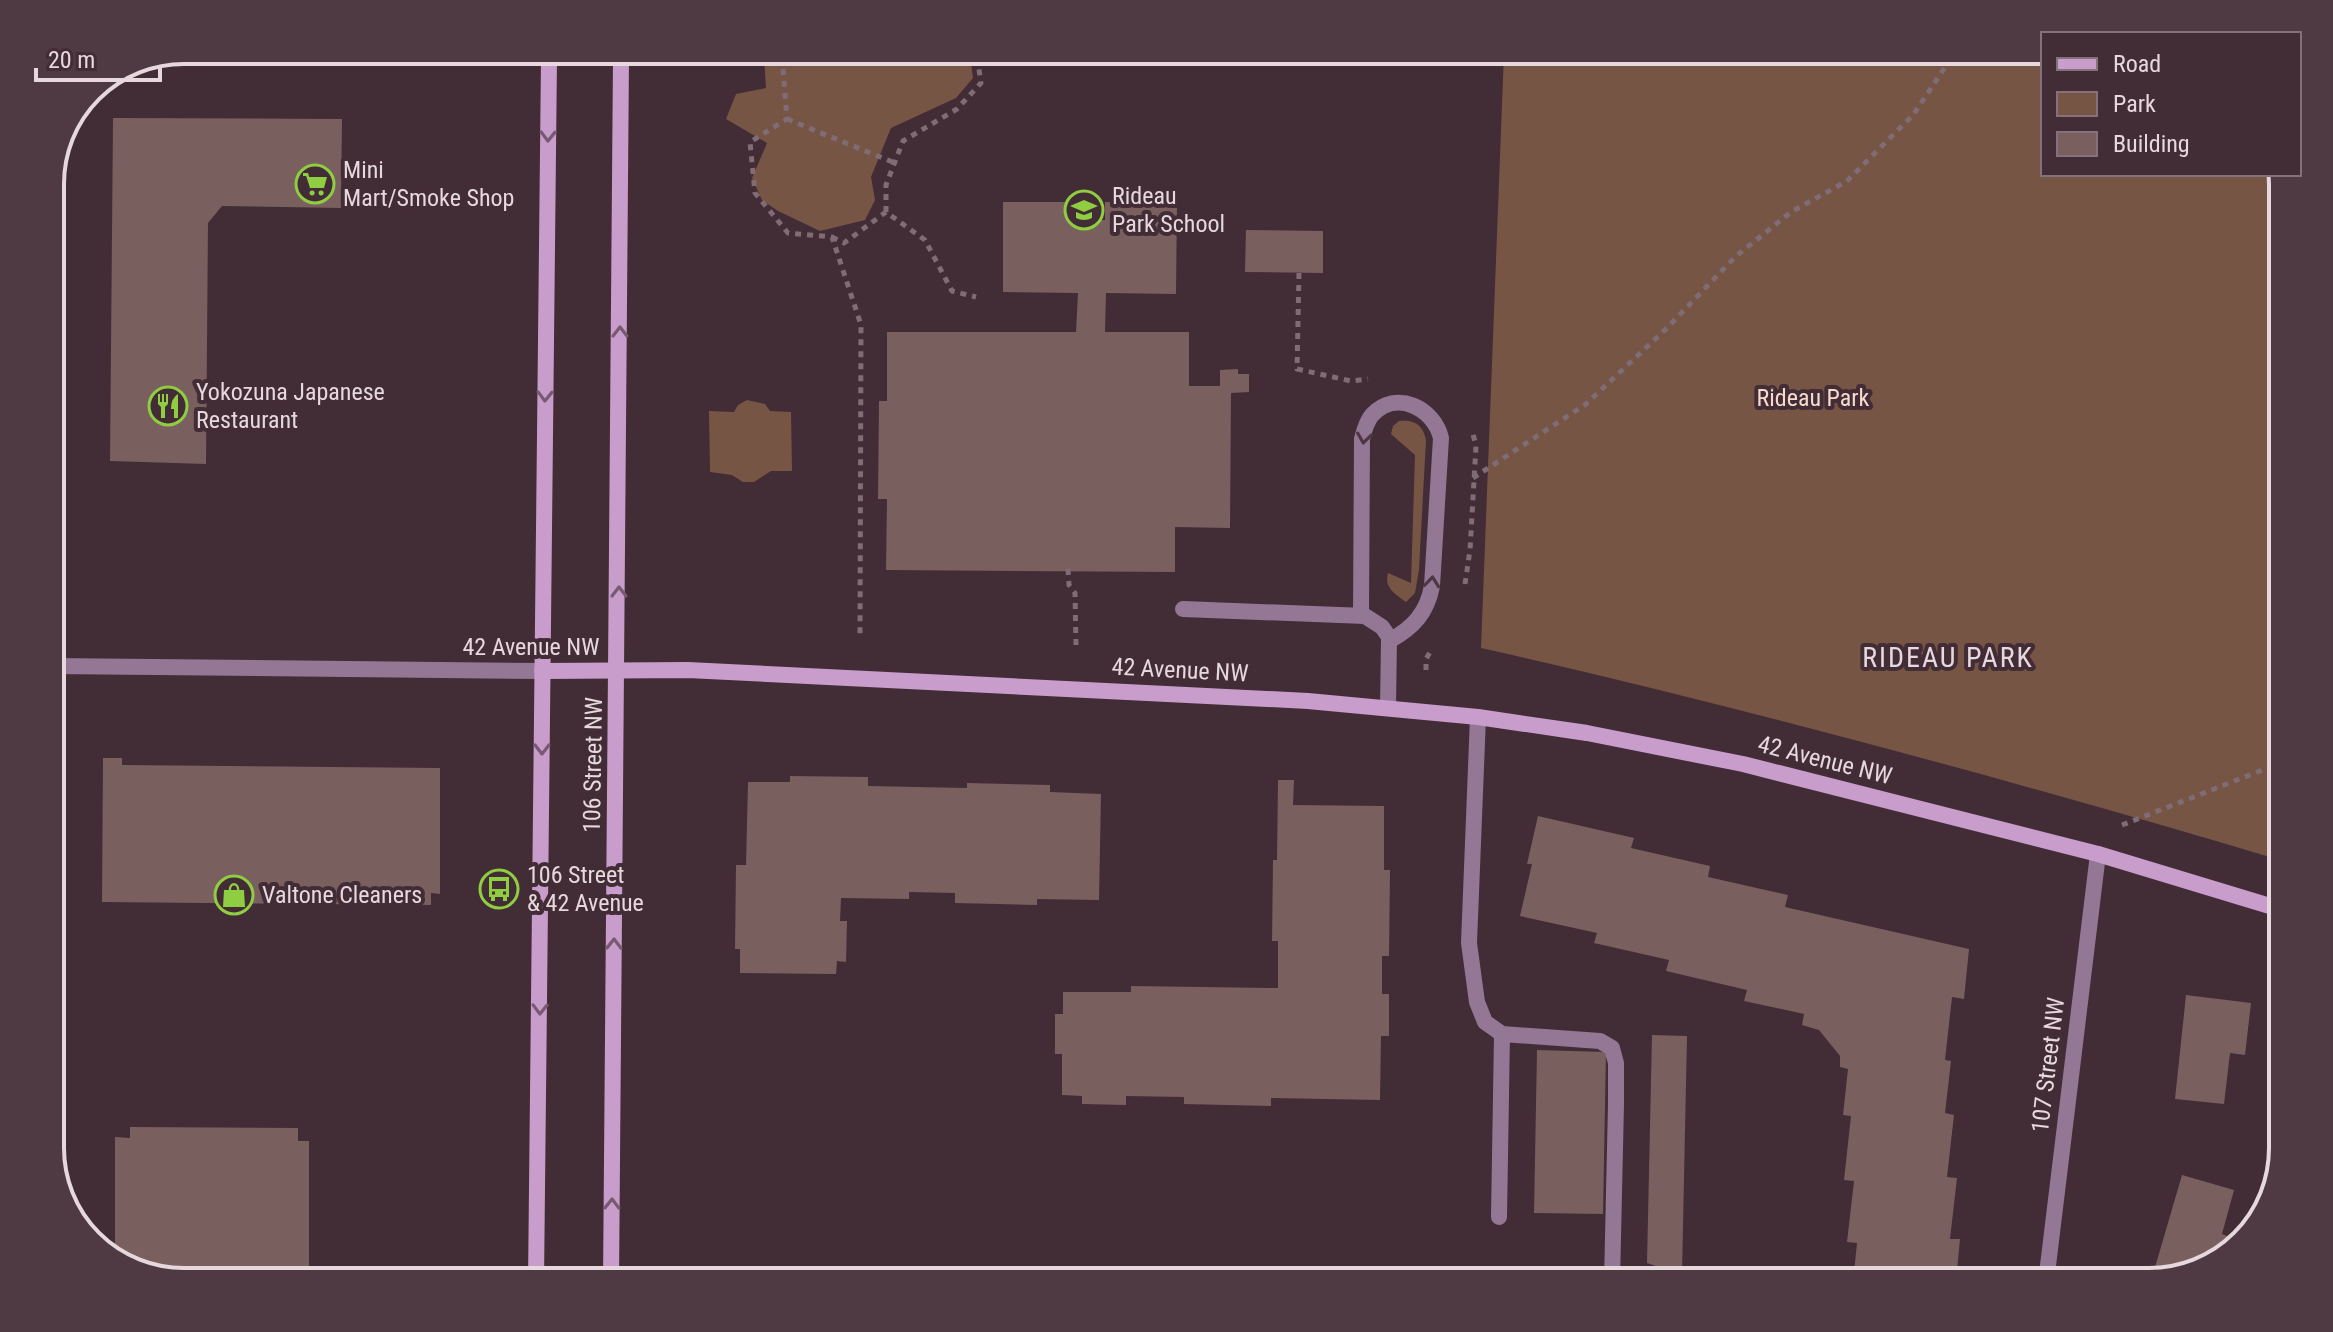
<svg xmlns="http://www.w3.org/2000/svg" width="2333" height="1332" font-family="'Roboto Condensed',sans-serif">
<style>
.green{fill:#775545}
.building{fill:#7a5f5f}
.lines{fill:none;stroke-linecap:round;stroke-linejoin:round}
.path{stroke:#7f6c74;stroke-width:5;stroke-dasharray:6 6;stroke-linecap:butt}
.lane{stroke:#937795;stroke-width:16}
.street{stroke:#937795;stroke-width:16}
.secondary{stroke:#c89dcc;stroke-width:16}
.oneway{stroke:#785972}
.oneway2{stroke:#4e3744}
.labels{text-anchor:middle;stroke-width:8;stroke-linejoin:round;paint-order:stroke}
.poi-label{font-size:24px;fill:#e6d8dd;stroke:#422c36;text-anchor:start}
.park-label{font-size:24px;fill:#f6dacc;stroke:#422c36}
.street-label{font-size:24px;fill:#e6d8dd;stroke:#422c36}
.quarter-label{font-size:28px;letter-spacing:2px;fill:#e6d8dd;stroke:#422c36}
.rim{fill:none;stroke:#e6d8dd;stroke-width:4}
</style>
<rect width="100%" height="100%" fill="#422c36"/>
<g class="green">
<path d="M2043,51V174H2282L2283,176V861C2018,782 1751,709 1481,648L1504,53Z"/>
<path d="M970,56L973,78L956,98L891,128L871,177L875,200L865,220L820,231L778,211L762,200L752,178L767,143L726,119L736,94L766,88L764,57Z"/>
<path d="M747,400L765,404L770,411L791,412L792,471H771L754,482H743L732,475L710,472L709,411L734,412L738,405Z"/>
<path d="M1399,421C1415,419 1423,425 1426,440L1419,569L1415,593L1406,602C1394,593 1384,588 1388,573L1411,583L1415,455L1391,434L1393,426Z"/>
</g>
<g class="building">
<path d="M113,118L342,119L341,208L222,206L208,223L206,464L110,461Z"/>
<path d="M1003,202H1072V220H1105V202H1177L1176,294L1106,293L1105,332H1189V386H1220V370L1238,369V374H1249V392L1231,393L1230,528L1175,527V572L886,570L887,499H878L879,401H887V332H1076L1078,293L1003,292Z"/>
<path d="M1246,230L1323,231V273L1245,272Z"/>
<path d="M103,758H122V765L440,768V894L431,893V905L102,902Z"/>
<path d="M790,776L868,777V786L967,788V783L1050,785V792L1101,794L1099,900L1037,899V905L955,903V893L909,892V899L841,898L840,921H847L846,962L837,961L836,974L740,973V949H735L736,865H746L748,782H790Z"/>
<path d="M1278,780H1294L1293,805L1384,806V870H1390L1389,956H1382V994H1389V1036H1381L1380,1100L1271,1098V1106L1184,1104V1097L1126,1096V1105L1082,1104V1096L1062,1095V1054H1055V1014H1063V992H1131V986L1278,988V941H1272L1273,860H1277Z"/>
<path d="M1538,816L1634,838L1631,848L1710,866L1708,877L1788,895L1785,907L1969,949L1964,999L1952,997L1945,1060L1951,1061L1945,1113L1954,1115L1947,1177L1957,1178L1950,1239H1960L1956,1282H1853L1857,1243L1847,1242L1854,1181L1844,1180L1851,1116L1843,1115L1848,1069L1840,1067V1056L1819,1030L1802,1025L1804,1014L1744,1001L1747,990L1666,971L1669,960L1594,943L1597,933L1520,916L1532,864H1527Z"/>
<path d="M2186,995L2251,1003L2245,1055L2230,1053L2224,1104L2175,1099Z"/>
<path d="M1652,1035L1687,1036L1682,1273L1710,1282H1651L1656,1266L1647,1263Z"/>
<path d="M1537,1050L1606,1052L1603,1214L1534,1213Z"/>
<path d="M130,1127L298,1128V1141H309V1282H184L118,1264L115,1262V1137L130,1138Z"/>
<path d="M2182,1175L2234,1190L2222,1234L2227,1236L2220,1260L2216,1264L2151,1281Z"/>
<path d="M822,1267L869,1281V1282H818Z"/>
</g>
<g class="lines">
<g class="path">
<path d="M782,57L787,119L750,142L755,193L788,233L832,237L861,325L860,638"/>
<path d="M787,119L895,163"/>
<path d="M886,212V185L903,141L957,109L981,83L977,56"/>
<path d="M832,237L844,243L886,212L925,240L952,291L976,297"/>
<path d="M1299,273L1297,369L1351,381L1368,379"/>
<path d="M1473,478L1586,404L1668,327L1735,257L1791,212L1847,181L1913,115L1956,51"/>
<path d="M1068,569L1069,585L1075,593L1076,646"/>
<path d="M1465,584L1470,550L1476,446L1473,434"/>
<path d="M1426,670V659L1432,649"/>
<path d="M2122,825L2283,762"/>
</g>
<g class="lane">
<path d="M1183,609L1365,616L1382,627L1389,637L1388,708"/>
<path d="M1361,615L1362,439C1364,431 1366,422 1372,415C1396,389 1434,408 1441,438L1432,586C1427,613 1413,628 1389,641"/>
<path d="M1478,717L1469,943L1477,1002L1485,1022L1502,1034L1600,1041L1612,1048L1616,1063V1104L1612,1282"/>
<path d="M1499,1217L1502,1034"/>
</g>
<g class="street">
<path d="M50,666L542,671"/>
<path d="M2046,1282L2098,854"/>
</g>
<g class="secondary">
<path d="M542,671L688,670L1308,701L1478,717L1587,733L1743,764L2098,854L2283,910"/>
<path d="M536,1282L549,58"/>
<path d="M611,1282C616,874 619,466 621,58"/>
</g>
</g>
<defs><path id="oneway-chevron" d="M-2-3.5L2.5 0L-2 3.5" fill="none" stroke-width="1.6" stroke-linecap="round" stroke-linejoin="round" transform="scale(2)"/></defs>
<g class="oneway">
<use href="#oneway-chevron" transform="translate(548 136) rotate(91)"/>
<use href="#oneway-chevron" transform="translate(620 332) rotate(-90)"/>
<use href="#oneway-chevron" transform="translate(545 396) rotate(91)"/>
<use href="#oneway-chevron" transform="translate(619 592) rotate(-90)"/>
<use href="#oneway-chevron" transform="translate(542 749) rotate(90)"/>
<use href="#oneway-chevron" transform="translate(614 944) rotate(-89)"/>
<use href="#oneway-chevron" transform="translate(540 1009) rotate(91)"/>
<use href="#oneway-chevron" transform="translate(612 1204) rotate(-89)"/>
</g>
<g class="oneway2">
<use href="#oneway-chevron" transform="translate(1364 438) rotate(98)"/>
<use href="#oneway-chevron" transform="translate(1432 582) rotate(-84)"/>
</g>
<defs>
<symbol id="supermarket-ring" viewBox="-11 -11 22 22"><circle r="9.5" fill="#422c36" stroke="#8fcd41" stroke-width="1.5"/><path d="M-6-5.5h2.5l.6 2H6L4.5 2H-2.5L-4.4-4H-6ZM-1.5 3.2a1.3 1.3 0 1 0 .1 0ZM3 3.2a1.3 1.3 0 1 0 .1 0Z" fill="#8fcd41"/></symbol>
<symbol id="school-ring" viewBox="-11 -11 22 22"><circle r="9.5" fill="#422c36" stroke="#8fcd41" stroke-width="1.5"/><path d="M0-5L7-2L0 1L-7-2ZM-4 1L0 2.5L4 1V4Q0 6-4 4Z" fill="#8fcd41"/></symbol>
<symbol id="restaurant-ring" viewBox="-11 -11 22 22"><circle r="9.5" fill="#422c36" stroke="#8fcd41" stroke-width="1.5"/><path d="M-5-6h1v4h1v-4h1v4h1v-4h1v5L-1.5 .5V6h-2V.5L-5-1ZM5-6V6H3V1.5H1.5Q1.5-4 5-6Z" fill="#8fcd41"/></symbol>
<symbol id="bus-ring" viewBox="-11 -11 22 22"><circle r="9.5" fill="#422c36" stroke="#8fcd41" stroke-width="1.5"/><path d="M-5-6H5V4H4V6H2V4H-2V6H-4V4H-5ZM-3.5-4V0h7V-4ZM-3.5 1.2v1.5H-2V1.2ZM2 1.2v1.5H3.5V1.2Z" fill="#8fcd41"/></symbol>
<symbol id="shop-ring" viewBox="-11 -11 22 22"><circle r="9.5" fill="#422c36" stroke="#8fcd41" stroke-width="1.5"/><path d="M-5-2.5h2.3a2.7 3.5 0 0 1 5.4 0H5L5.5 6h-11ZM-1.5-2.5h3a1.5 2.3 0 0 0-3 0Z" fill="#8fcd41"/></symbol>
</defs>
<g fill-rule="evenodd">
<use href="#supermarket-ring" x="293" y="162" width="44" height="44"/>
<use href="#school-ring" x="1062" y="188" width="44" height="44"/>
<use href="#restaurant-ring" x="146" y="384" width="44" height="44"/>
<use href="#bus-ring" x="477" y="867" width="44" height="44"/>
<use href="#shop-ring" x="212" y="873" width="44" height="44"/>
</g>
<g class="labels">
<g class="poi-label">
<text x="343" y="178">Mini<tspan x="343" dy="28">Mart/Smoke Shop</tspan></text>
<text x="1112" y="204">Rideau<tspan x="1112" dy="28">Park School</tspan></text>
<text x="196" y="400">Yokozuna Japanese<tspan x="196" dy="28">Restaurant</tspan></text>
<text x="527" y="883">106 Street<tspan x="527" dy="28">&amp; 42 Avenue</tspan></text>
<text x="262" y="903">Valtone Cleaners</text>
</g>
<g class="park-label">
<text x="1813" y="406">Rideau Park</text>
</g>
<g class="street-label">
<text x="531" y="655">42 Avenue NW</text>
<text transform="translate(1180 670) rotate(3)" y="8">42 Avenue NW</text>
<text transform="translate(1825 760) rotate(14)" y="8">42 Avenue NW</text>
<text transform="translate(593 765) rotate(-89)" y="8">106 Street NW</text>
<text transform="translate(2048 1065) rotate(-83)" y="8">107 Street NW</text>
</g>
<g class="quarter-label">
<text x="1948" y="667">RIDEAU PARK</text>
</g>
</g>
<path d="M0 0H2333V1332H0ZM184 64H2149A120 120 0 0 1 2269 184V1148A120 120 0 0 1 2149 1268H184A120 120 0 0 1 64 1148V184A120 120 0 0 1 184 64Z" fill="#4f3a43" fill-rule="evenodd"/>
<path class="rim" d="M184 64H2149A120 120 0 0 1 2269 184V1148A120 120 0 0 1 2149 1268H184A120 120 0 0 1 64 1148V184A120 120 0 0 1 184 64Z"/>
<rect x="2041" y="32" width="260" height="144" fill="#422c36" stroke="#847179" stroke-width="2"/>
<rect x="2057" y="58" width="40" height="12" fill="#c89dcc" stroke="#847179" stroke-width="2"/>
<text x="2113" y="72" font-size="24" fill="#e6d8dd">Road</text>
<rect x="2057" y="92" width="40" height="24" fill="#775545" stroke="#847179" stroke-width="2"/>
<text x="2113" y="112" font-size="24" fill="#e6d8dd">Park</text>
<rect x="2057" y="132" width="40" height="24" fill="#7a5f5f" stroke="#847179" stroke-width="2"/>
<text x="2113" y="152" font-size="24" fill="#e6d8dd">Building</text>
<path d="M36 68v12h124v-12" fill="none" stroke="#e6d8dd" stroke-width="4"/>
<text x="48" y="68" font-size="24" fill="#e6d8dd" stroke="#422c36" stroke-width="6" paint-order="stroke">20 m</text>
</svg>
